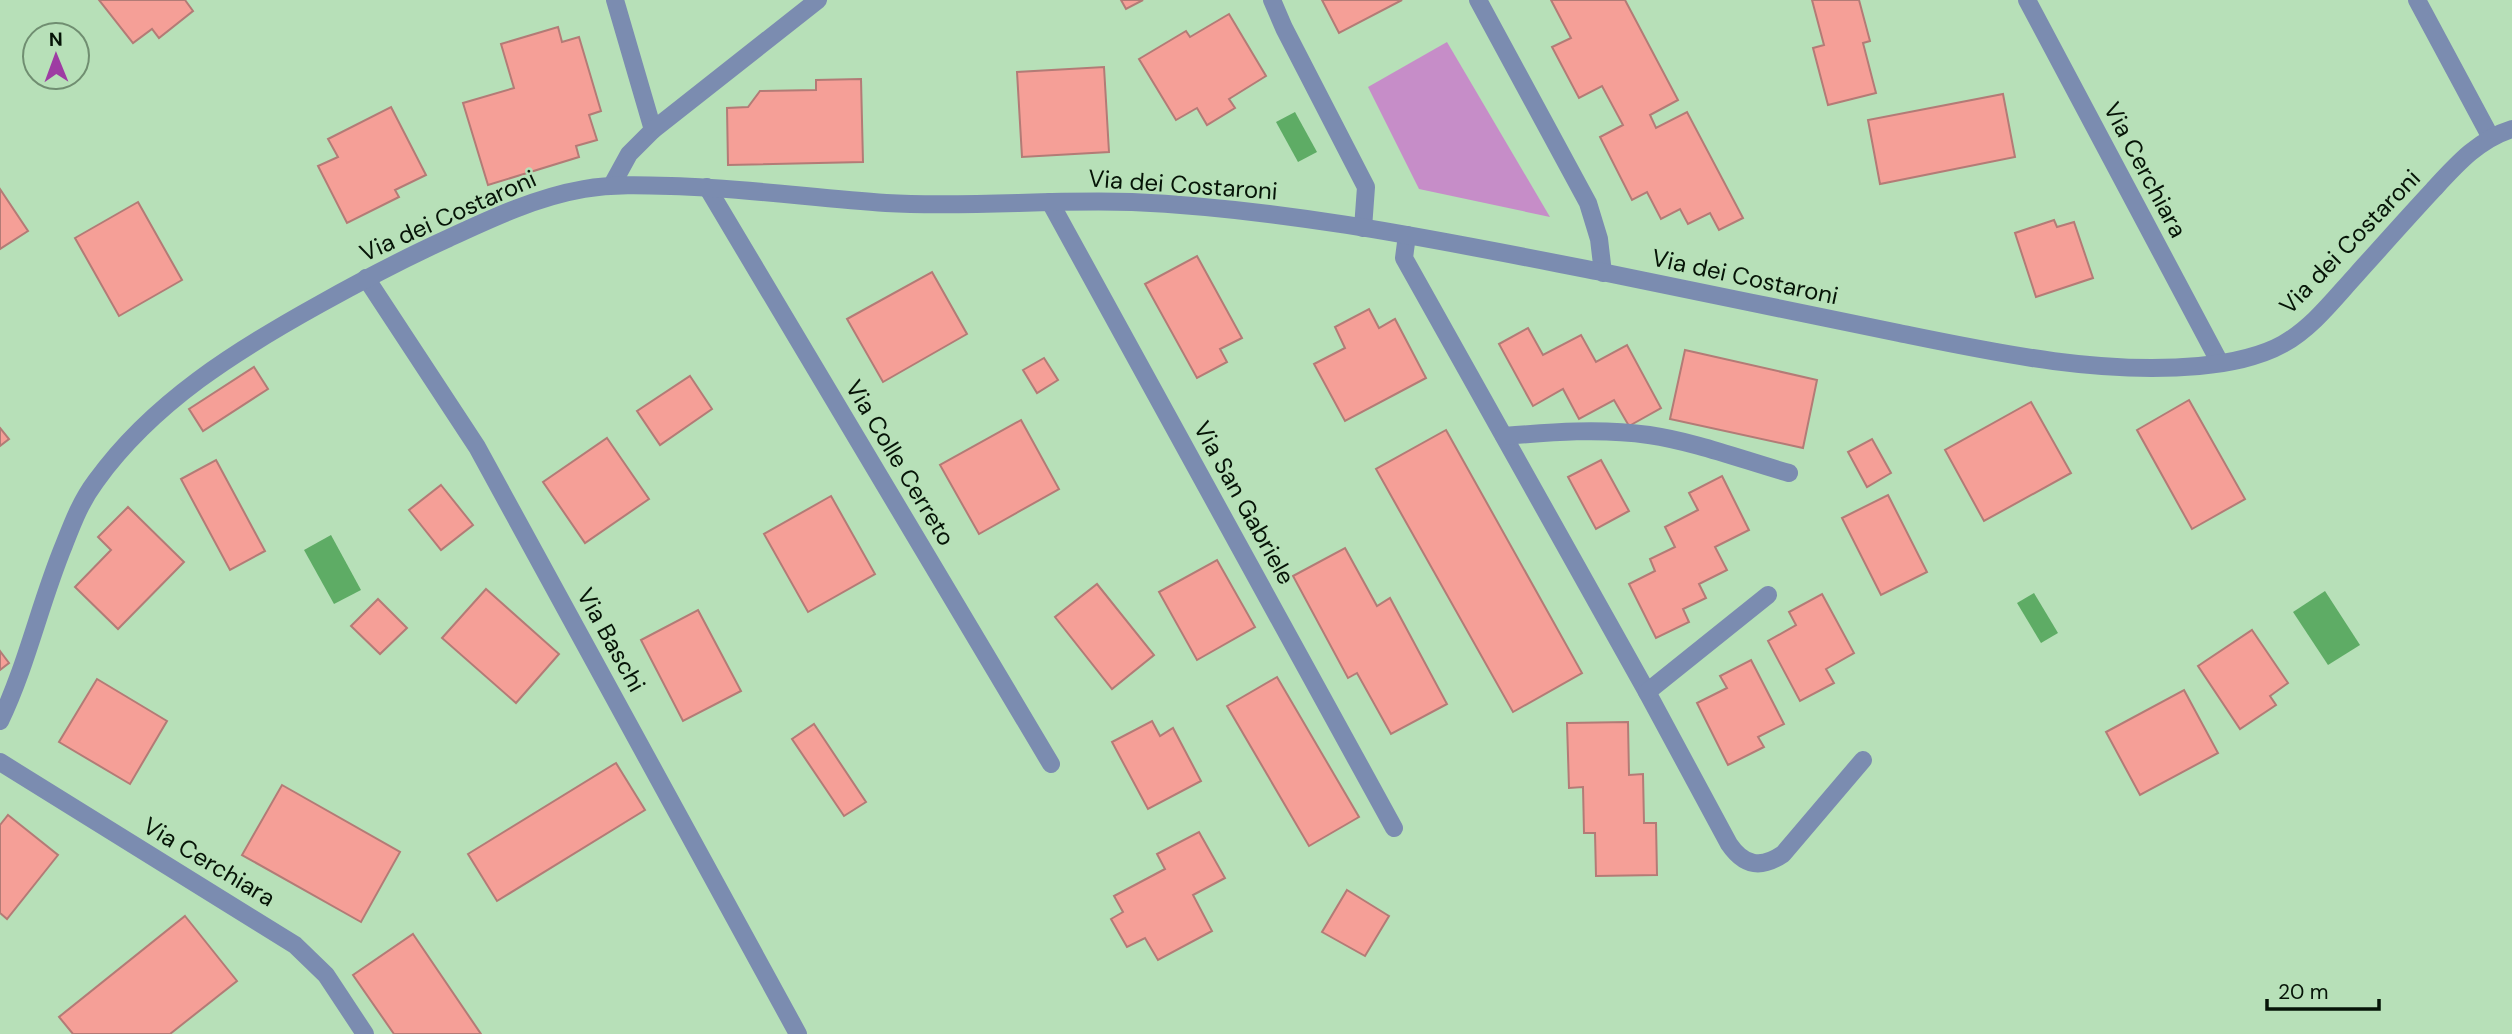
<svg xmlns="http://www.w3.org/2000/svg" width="2512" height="1034" font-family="'DM Sans',sans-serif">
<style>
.green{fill:#c68dc8}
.water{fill:#5eac65}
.building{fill:#f59f97;stroke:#b37b76;stroke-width:2}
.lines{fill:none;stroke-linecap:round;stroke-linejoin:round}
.minor{stroke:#7b8cb0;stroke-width:18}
.labels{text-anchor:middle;stroke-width:5;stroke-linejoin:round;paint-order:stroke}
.street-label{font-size:24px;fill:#061407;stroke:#b7e0b8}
</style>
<rect width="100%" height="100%" fill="#b7e0b8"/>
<path class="green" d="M1447,42L1550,217L1419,189L1368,87Z"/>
<g class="water">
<path d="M1295,112L1317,152L1298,162L1276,122Z"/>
<path d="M331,535L361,590L334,604L304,550Z"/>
<path d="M2325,591L2360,645L2328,665L2293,612Z"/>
<path d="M2034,593L2058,633L2041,643L2017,603Z"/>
</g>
<g class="building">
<path d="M99,0H185L193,11L159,38L152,29L133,43Z"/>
<path d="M1121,0H1143L1126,9Z"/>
<path d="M1322,0H1402L1339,33Z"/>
<path d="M1551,0H1625L1678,100L1650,115L1656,128L1687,112L1743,218L1719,230L1710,213L1688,224L1680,209L1661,219L1647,192L1632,200L1600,137L1623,125L1602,86L1579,98L1552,47L1571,38Z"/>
<path d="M1812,0H1859L1870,41L1863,43L1876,93L1828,105L1813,48L1824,45Z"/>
<path d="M1229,14L1266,76L1229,99L1235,108L1207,125L1197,108L1176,120L1139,59L1186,31L1190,37Z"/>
<path d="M558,27L562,42L579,37L601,111L589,115L597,140L576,146L579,157L488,185L463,103L514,88L501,44Z"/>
<path d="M1104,67L1109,152L1022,157L1017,72Z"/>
<path d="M861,79L863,162L728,165L727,108L748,107L760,91L816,90V80Z"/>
<path d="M2003,94L2015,157L1880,184L1868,120Z"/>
<path d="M391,107L426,175L395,190L399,197L347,223L318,166L338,157L328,139Z"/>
<path d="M0,189L28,231L0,249Z"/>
<path d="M138,202L182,280L119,316L75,238Z"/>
<path d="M2054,220L2057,227L2074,222L2093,278L2036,297L2015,233Z"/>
<path d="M1197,256L1242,338L1220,349L1227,362L1197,378L1145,284Z"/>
<path d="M932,272L967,334L883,382L847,319Z"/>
<path d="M1369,309L1379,328L1395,319L1426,378L1345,421L1314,364L1345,348L1335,327Z"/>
<path d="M1528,328L1543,355L1581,335L1596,362L1627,345L1661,408L1629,426L1614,400L1579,419L1563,389L1533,406L1499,344Z"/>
<path d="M1685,350L1817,380L1803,448L1670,419Z"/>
<path d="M1044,358L1058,380L1037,393L1023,370Z"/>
<path d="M254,367L268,389L203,431L189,409Z"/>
<path d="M690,376L712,409L660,445L637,411Z"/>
<path d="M2189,400L2245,499L2192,529L2137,430Z"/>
<path d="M2031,402L2071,473L1984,521L1945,450Z"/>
<path d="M1021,420L1059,489L979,534L940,465Z"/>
<path d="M0,428L9,439L0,446Z"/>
<path d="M1446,430L1582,673L1513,712L1376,469Z"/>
<path d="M607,438L649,499L585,543L543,482Z"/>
<path d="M1872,439L1891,473L1867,487L1848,452Z"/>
<path d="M216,460L265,551L230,570L181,479Z"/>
<path d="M1601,460L1629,511L1596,529L1568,477Z"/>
<path d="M1722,476L1749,530L1715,547L1727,570L1699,584L1706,598L1683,609L1689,622L1656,638L1629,584L1655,571L1650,559L1675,547L1665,527L1698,510L1689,493Z"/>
<path d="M441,485L473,525L441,550L409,510Z"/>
<path d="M1888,495L1927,572L1881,595L1842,518Z"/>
<path d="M831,496L875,574L808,612L764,534Z"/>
<path d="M128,507L184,562L118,629L75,587L111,550L98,537Z"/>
<path d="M1345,548L1377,606L1390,598L1447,704L1391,734L1357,673L1348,678L1293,576Z"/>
<path d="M1217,560L1255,627L1197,660L1159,592Z"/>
<path d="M1097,584L1154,655L1112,689L1055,617Z"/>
<path d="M486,589L559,654L516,703L442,638Z"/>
<path d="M1822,594L1854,653L1826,669L1834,683L1800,701L1768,641L1796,625L1789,612Z"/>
<path d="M378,599L407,628L380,654L351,626Z"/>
<path d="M698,610L741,691L683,721L641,640Z"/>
<path d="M2252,630L2288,683L2270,696L2276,705L2240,729L2198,666Z"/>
<path d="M0,651L9,663L0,670Z"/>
<path d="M1751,660L1784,724L1758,737L1764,747L1728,765L1697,703L1727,688L1720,676Z"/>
<path d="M1277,677L1359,817L1309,846L1227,706Z"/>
<path d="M97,679L167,721L130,784L59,742Z"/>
<path d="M2184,690L2218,753L2140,795L2106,732Z"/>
<path d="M1152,721L1160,736L1173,728L1201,781L1148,809L1112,742Z"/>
<path d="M1628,722L1629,775L1643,774L1644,823H1656L1657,875L1596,876L1595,833H1584L1583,787L1569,788L1567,723Z"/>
<path d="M814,724L866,802L844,816L792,739Z"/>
<path d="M616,763L645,810L497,901L468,854Z"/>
<path d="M282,785L400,852L361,922L242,855Z"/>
<path d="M8,815L58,855L7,919L0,913V825Z"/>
<path d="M1199,832L1225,878L1193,895L1212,931L1158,960L1145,938L1127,947L1111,919L1123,912L1114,896L1165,869L1157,854Z"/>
<path d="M1347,890L1389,916L1365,956L1322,932Z"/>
<path d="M185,916L237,981L170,1034H73L59,1017Z"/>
<path d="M413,934L481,1034H394L353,975Z"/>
</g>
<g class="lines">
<g class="minor">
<path d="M615,0L653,130"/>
<path d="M1272,0L1284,28L1366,187L1363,228"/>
<path d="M1478,0L1588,203L1599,239L1603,273"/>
<path d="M2027,0L2220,363"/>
<path d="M2417,0L2490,136"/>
<path d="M612,185L629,154L653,130L818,0"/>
<path d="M707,187L1051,764"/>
<path d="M1050,202L1394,828"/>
<path d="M1407,235L1404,258L1647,692L1729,844C1744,866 1761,869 1783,854L1863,760"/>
<path d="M366,278L477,447L798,1034"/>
<path d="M1504,436C1552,432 1601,428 1649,435C1696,442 1743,460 1789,473"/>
<path d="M1647,692L1768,595"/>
<path d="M0,721C27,665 40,603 64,545C73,522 81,501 96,481C153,402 237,350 320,304C363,280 405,258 449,238C492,218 537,197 584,189C613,184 642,185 671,186C743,188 814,198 886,203C968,208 1050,199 1132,202C1290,209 1447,242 1602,272C1701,292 1800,313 1899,333C1997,353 2099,375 2199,366C2227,363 2258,358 2283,344C2312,328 2334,299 2356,275C2382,246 2407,218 2433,190C2456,165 2479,139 2512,129"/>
<path d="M0,762L295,945L326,975L365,1034"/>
</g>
</g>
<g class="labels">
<g class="street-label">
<text transform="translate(2145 170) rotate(62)" y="8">Via Cerchiara</text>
<text transform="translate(1183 185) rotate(4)" y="8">Via dei Costaroni</text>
<text transform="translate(448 216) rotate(-24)" y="8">Via dei Costaroni</text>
<text transform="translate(2350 242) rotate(-46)" y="8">Via dei Costaroni</text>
<text transform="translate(1745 277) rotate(12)" y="8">Via dei Costaroni</text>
<text transform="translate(900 463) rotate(59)" y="8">Via Colle Cerreto</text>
<text transform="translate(1244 503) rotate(61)" y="8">Via San Gabriele</text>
<text transform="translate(611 640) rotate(61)" y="8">Via Baschi</text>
<text transform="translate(209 862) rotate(31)" y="8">Via Cerchiara</text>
</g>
</g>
<g transform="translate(56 56) rotate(359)"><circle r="33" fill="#b7e0b8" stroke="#708e71" stroke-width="2"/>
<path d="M0-5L12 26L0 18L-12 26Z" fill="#9e3ca3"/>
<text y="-10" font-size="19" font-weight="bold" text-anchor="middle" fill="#061407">N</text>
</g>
<path d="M2267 999v10h112v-10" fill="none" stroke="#061407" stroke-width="3.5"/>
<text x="2278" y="999" font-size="21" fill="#061407" stroke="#b7e0b8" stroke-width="5" paint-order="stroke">20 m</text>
</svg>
